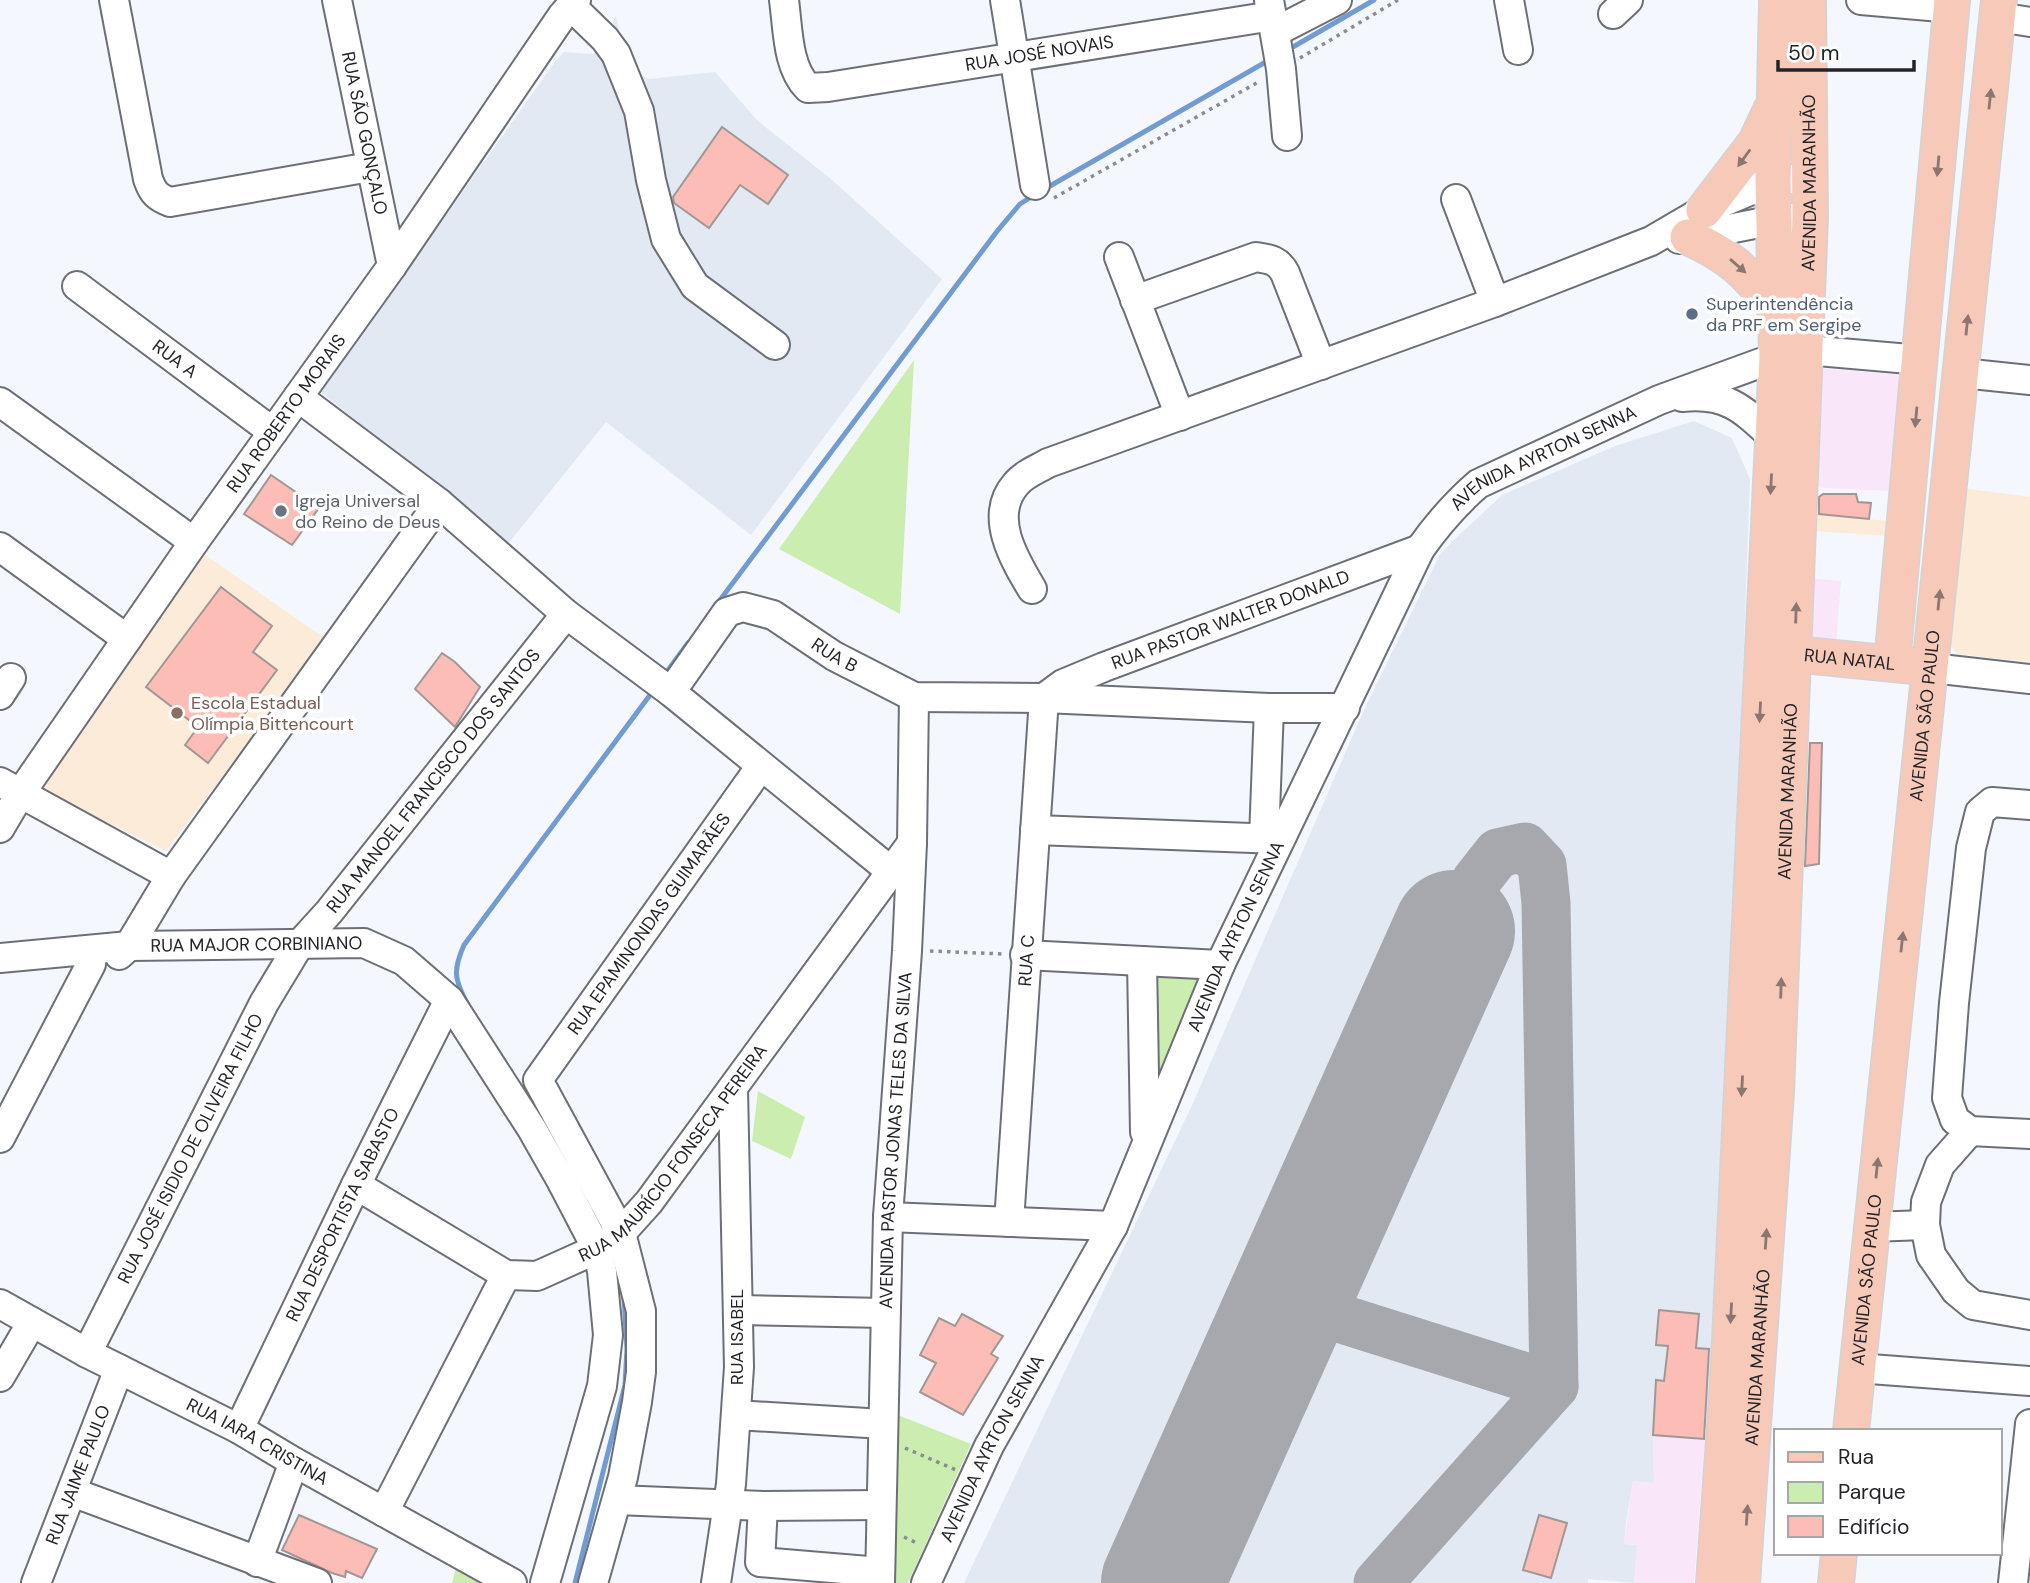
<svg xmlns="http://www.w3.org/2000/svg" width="2030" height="1583" font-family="'DM Sans',sans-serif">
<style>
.commercial{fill:#f9e7f9}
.built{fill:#e2e9f3}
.education{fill:#fcebd9}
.green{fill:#cbedaf}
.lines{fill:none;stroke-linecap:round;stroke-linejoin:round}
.stream{stroke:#729cd1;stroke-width:5}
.taxiway{stroke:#a6a8ae;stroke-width:49}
.runway{stroke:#a6a8ae;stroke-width:122}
.building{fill:#fbbdb5;stroke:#a19896;stroke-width:2}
.minor-casing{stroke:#6c7076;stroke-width:32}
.major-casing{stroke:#d3d3d4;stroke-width:38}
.path{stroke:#8a8c91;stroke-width:3.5;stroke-dasharray:3.5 5;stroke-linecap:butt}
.minor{stroke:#fff;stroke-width:28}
.major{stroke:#f7c9b9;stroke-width:35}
.oneway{fill:#8d7670}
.service-dot{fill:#5c6f8a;stroke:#fff;stroke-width:2.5}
.worship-dot{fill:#6b7280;stroke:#fff;stroke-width:2.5}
.education-dot{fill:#8d6e63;stroke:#fff;stroke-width:2.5}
.labels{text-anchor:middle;stroke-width:7;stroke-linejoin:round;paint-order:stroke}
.street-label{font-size:18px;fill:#232427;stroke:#fff}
.service-label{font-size:18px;fill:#4e5e75;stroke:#fff;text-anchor:start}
.worship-label{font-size:18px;fill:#5b616d;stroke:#fff;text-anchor:start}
.education-label{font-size:18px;fill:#785e54;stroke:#fff;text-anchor:start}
</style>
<rect width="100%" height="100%" fill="#f4f8fe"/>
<g class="commercial">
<path d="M1815,368L1902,375L1890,491L1806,487Z"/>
<path d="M1809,578L1841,581L1836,647L1805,645Z"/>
<path d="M1653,1435L1705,1439L1694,1583H1634L1637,1545L1624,1544L1633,1481L1654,1483Z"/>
</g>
<g class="built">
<path d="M616,16L628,70L649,79L715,72L758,121L831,179L942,279L751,535L606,422L508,544L321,392L554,63L564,52L593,54L605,39Z"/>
<path d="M1694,421L1732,438L1750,479L1729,1053L1712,1349L1705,1439L1653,1436L1654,1483L1633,1481L1626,1523L1624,1544L1637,1545L1634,1583L1588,1579V1583H964L1193,1103L1363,712L1441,552L1502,495L1615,446Z"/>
</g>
<g class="education">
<path d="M1963,488L2030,497V662L1957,654L1948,642Z"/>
<path d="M1815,514L1889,521L1888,536L1813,531Z"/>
<path d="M198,550L326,639L166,851L34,787Z"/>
</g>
<g class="green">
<path d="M914,360L900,614L779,549Z"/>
<path d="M1152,970L1204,973L1153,1105Z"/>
<path d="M758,1091L805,1117L791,1159L752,1141Z"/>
<path d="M893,1413L971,1444L908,1583H894Z"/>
<path d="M456,1568L491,1583H452Z"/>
</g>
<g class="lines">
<g class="stream">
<path d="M1286,51L1374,0"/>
<path d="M1043,190L1271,59"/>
<path d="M717,604L998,230L1020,204L1034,195"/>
<path d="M663,677L688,643"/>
<path d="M467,1003C454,979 453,970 464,945L653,691"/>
<path d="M575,1583L625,1385L627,1349L624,1298"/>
</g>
<g class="taxiway">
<path d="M1288,1302L1554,1386"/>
<path d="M1378,1583L1554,1386L1546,903L1542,865L1525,847L1498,853L1476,881L1454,931"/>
</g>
<path class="runway" d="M1162,1583L1454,931"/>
</g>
<g class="building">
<path d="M722,127L788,175L768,204L740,185L709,228L674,203L673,197Z"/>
<path d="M271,475L319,508L292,545L244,514Z"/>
<path d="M1823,494H1856L1858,502L1871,503L1869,519L1819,514V497Z"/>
<path d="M221,587L272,626L253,652L277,670L208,763L185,745L198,727L146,687Z"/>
<path d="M442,653L455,662L480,687L455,727L415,689Z"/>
<path d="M1810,743H1822L1819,864L1805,866Z"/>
<path d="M1659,1310L1699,1314L1696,1348L1709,1349L1704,1439L1653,1435L1656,1380L1664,1381L1668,1346L1656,1345Z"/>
<path d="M962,1314L1003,1336L991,1354L998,1358L963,1415L920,1392L936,1363L920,1355L939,1318L955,1326Z"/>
<path d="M299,1515L377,1549L362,1578L346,1571L345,1577L332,1573L282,1550Z"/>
<path d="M1539,1515L1567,1523L1551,1578L1523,1570Z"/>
</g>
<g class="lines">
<defs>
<g id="minor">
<path d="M114,0L148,179C153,193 157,197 170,202L370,167"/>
<path id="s1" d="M337,0L392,266"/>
<path id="s2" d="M784,0C788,29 787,67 808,88L828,87L1272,16"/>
<path d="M1005,0L1035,185"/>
<path d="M1269,0L1281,69L1287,136"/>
<path d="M1509,0L1518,50"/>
<path d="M1861,0L1952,8"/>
<path d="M571,6L605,39L616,54L639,111L651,180L666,239L695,286L775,345"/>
<path d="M1613,14L1628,0"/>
<path d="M1998,17L2030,22"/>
<path d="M1275,32L1337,0"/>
<path d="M1456,199L1495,302"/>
<path d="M1679,239L1774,220L1793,218"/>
<path d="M1119,257L1180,416"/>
<path id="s3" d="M77,286L273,432"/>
<path d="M1135,300L1256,257C1270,259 1278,260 1285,273L1321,365"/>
<path d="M1806,350L1921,360"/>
<path d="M1962,373L2030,380"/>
<path d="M298,397L439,503L566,614L671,692L892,872"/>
<path d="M1682,397C1726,392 1743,409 1773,437"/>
<path d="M0,402L194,542"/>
<path d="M0,547L127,639"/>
<path d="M1032,589C1014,559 988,516 1016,484C1024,474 1038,469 1048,463L1495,302L1651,241L1704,210L1773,181L1790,179"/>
<path d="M1932,668L2030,679"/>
<path id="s4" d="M671,692L727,612L743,607L773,615L834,656L914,697L1044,698L1269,708H1345"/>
<path d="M0,695L11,678"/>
<path id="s5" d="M1044,698L1063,684L1104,667L1420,549"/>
<path d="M0,782L171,876"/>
<path d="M2030,805L1992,802L1980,812L1971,848L1954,1003L1947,1098L1955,1120L1970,1131L2030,1134"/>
<path id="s6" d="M0,828L20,794L194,542L392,266L562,16L576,0"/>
<path d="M1035,830L1279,839"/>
<path d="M1264,838L1269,708"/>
<path d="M119,955L129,946L171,876L439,503"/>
<path d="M1025,955L1220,965"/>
<path id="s7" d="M0,958L129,946L364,943L404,961L449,1000L532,1129L561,1180L597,1249L602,1271L608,1335L602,1386L545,1583"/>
<path d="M1142,961L1145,1132"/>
<path d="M1970,1131L1940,1165L1926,1202L1925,1225L1931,1255L1956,1291L1973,1305L2030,1315"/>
<path d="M0,1138L91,964"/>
<path id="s8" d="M356,1185L506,1275L537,1276L597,1249L621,1233L649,1202L912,843"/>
<path d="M888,1217L1113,1226"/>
<path id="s9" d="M1009,1222L1044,698"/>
<path d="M1870,1227L1925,1225"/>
<path id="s10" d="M0,1304L87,1353L239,1429L294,1462L512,1583"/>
<path d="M738,1310L885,1313"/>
<path id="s11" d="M87,1353L264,1003L299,945L329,912L566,614"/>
<path d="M1857,1368L2030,1381"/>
<path d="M0,1377L32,1322"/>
<path d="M736,1415L883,1424"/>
<path id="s12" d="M239,1429L356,1185L449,1000"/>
<path d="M72,1492L317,1583"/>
<path d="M617,1500L763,1506L881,1505"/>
<path d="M763,1506L760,1562L880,1572"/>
<path d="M384,1512L506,1275"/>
<path d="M257,1562L294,1462"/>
<path id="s13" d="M36,1583L119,1369"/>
<path id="s14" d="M593,1583L623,1477L637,1402L641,1372V1311L621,1233L538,1080L761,766"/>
<path d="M716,1583L731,1484L739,1367L733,1090"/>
<path id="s15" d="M880,1583L888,1217L907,951L912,843L914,697"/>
<path id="s16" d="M926,1583L989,1446L1113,1226L1220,965L1420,549C1437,525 1455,504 1478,484L1659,400L1777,357"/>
<path d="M2013,1583L2030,1424"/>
</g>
<g id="major">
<path d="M1704,210L1756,142L1771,110"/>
<path d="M1688,237C1734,258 1744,271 1776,308"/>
<path id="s17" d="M1794,654L1914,666"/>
<path d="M1892,663L1952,0"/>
<path id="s18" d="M1851,1431L1999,0"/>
<path d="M1714,1583L1728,1383L1777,357L1773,181L1777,0"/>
<path id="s19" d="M1742,1583L1776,1093L1810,217L1808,0"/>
<path d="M1836,1583L1839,1553"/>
</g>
</defs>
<use href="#minor" class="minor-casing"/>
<use href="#major" class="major-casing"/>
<g class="path">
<path d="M1300,58L1398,0"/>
<path d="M1054,198L1260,81"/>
<path d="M930,951L1003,954"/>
<path d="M905,1448L956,1470"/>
<path d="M904,1537L919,1544"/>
</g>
<use href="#minor" class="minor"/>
<use href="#major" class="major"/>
</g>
<defs><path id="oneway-solid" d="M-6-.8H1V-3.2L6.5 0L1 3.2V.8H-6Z" transform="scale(1.75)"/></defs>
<g class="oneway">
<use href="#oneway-solid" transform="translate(1990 99) rotate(-84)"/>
<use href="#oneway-solid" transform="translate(1744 158) rotate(126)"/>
<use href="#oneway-solid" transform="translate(1938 166) rotate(95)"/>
<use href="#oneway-solid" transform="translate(1738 266) rotate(41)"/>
<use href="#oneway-solid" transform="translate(1967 325) rotate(-84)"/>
<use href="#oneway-solid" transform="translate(1916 417) rotate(95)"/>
<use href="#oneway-solid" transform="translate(1771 484) rotate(93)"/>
<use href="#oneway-solid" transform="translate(1939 600) rotate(-84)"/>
<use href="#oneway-solid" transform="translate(1796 613) rotate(-88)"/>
<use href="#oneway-solid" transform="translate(1760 712) rotate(93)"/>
<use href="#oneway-solid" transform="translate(1902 942) rotate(-84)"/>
<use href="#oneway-solid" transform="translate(1781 988) rotate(-88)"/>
<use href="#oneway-solid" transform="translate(1742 1086) rotate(93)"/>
<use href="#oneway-solid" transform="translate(1877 1168) rotate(-84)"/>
<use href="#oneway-solid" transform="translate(1766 1239) rotate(-86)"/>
<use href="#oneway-solid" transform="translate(1731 1313) rotate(93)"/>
<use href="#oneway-solid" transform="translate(1747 1515) rotate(-86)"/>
</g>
<circle class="service-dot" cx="1692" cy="314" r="7"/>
<circle class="worship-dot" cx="281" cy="511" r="7"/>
<circle class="education-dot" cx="177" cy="713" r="7"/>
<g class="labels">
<g class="street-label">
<text dy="6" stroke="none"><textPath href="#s2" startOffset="327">RUA JOSÉ NOVAIS</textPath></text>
<text dy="6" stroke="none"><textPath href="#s1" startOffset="136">RUA SÃO GONÇALO</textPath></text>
<text dy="6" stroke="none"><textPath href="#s19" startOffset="1402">AVENIDA MARANHÃO</textPath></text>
<text dy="6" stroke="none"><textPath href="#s3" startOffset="122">RUA A</textPath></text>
<text dy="6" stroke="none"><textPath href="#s6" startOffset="504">RUA ROBERTO MORAIS</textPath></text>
<text dy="6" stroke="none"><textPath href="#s16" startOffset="1304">AVENIDA AYRTON SENNA</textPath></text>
<text dy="6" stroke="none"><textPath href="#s5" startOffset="203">RUA PASTOR WALTER DONALD</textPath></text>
<text dy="6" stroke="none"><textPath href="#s4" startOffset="219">RUA B</textPath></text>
<text dy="6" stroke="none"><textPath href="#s17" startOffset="56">RUA NATAL</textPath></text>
<text dy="6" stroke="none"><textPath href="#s18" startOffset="719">AVENIDA SÃO PAULO</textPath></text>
<text dy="6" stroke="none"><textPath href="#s11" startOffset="672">RUA MANOEL FRANCISCO DOS SANTOS</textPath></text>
<text dy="6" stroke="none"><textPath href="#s19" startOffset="793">AVENIDA MARANHÃO</textPath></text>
<text dy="6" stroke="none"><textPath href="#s14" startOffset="724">RUA EPAMINONDAS GUIMARÃES</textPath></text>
<text dy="6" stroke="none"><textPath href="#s16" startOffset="718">AVENIDA AYRTON SENNA</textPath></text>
<text dy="6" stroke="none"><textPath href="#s7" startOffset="257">RUA MAJOR CORBINIANO</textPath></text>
<text dy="6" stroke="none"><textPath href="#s9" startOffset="262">RUA C</textPath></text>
<text dy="6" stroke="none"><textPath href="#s15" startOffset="443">AVENIDA PASTOR JONAS TELES DA SILVA</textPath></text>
<text dy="6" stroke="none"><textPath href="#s11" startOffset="229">RUA JOSÉ ISIDIO DE OLIVEIRA FILHO</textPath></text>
<text dy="6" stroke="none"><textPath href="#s8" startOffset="394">RUA MAURÍCIO FONSECA PEREIRA</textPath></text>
<text dy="6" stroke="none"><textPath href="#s12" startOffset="238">RUA DESPORTISTA SABASTO</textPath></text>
<text dy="6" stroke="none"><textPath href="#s18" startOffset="152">AVENIDA SÃO PAULO</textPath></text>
<text transform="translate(737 1337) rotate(-90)" y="6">RUA ISABEL</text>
<text dy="6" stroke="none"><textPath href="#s19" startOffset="226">AVENIDA MARANHÃO</textPath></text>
<text dy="6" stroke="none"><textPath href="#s10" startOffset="292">RUA IARA CRISTINA</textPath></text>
<text dy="6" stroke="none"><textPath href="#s16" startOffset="150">AVENIDA AYRTON SENNA</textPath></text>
<text dy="6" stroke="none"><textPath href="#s13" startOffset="116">RUA JAIME PAULO</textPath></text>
</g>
<g class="service-label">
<text x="1706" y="310">Superintendência<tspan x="1706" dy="21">da PRF em Sergipe</tspan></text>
</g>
<g class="worship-label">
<text x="295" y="507">Igreja Universal<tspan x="295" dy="21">do Reino de Deus</tspan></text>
</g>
<g class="education-label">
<text x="191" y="709">Escola Estadual<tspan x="191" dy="21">Olímpia Bittencourt</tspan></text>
</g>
</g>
<rect x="1774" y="1429" width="228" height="126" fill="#ffffff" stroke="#a7a7a9" stroke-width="2"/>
<rect x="1788" y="1452" width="35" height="10" fill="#f7c9b9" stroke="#a7a7a9" stroke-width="2"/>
<text x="1838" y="1464" font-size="21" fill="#232427">Rua</text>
<rect x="1788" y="1482" width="35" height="21" fill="#cbedaf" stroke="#a7a7a9" stroke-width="2"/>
<text x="1838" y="1499" font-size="21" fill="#232427">Parque</text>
<rect x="1788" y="1516" width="35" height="21" fill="#fbbdb5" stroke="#a7a7a9" stroke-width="2"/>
<text x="1838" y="1534" font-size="21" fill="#232427">Edifício</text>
<path d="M1778 60v10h136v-10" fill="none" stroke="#232427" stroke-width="3.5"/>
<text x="1788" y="60" font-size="21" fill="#232427" stroke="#ffffff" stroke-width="5" paint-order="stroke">50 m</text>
</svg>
